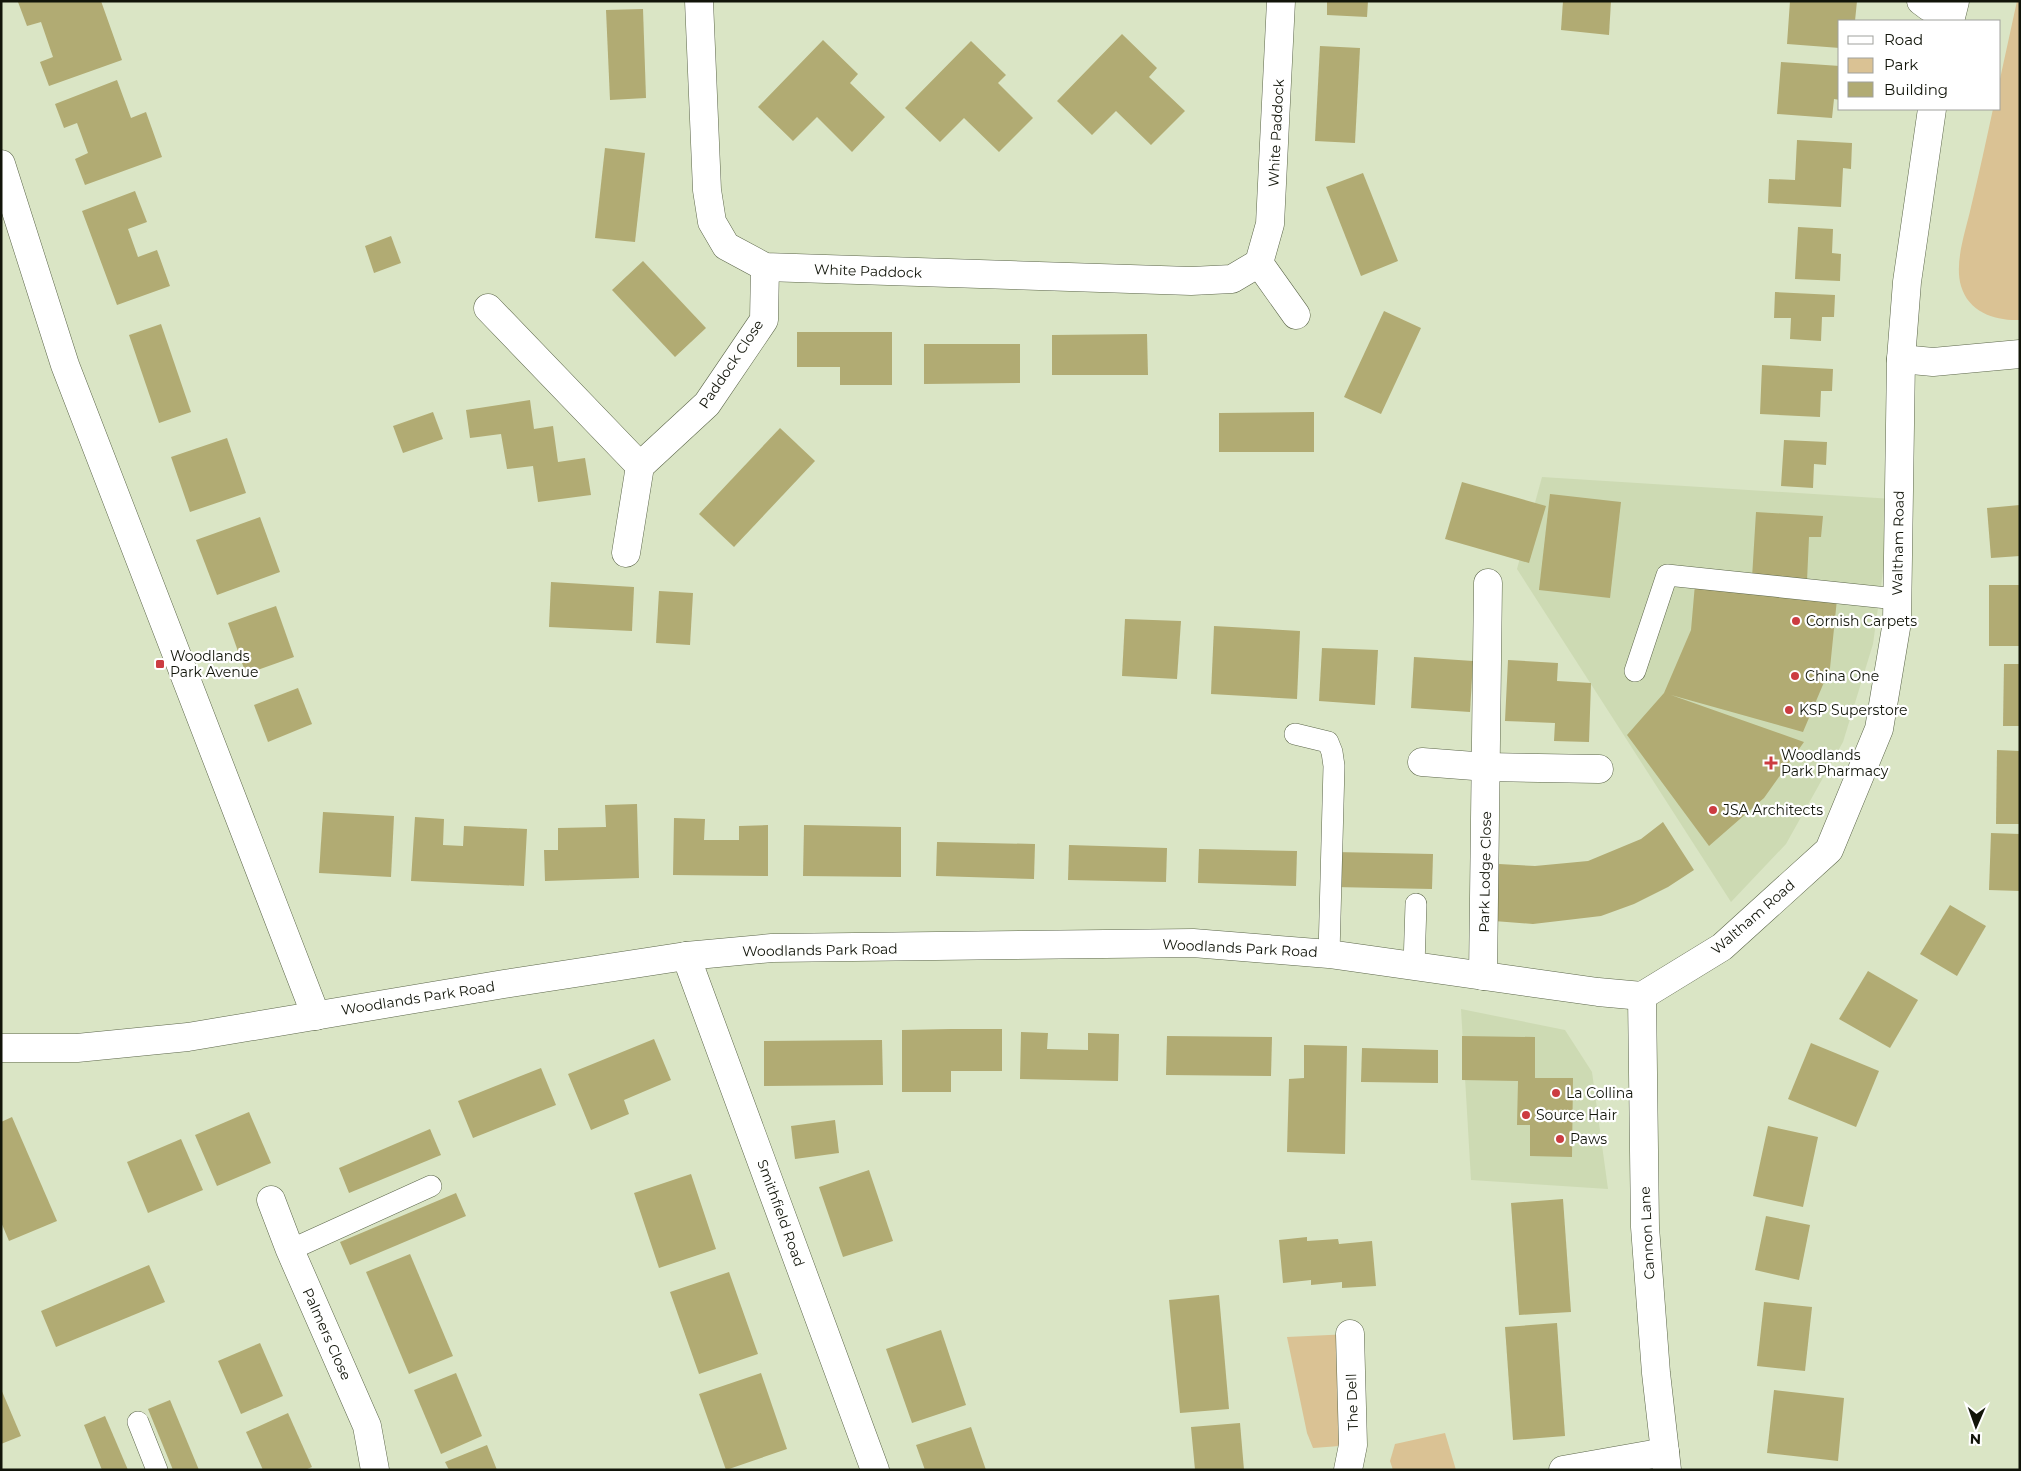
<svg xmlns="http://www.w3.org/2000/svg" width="2021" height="1471" font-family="Montserrat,sans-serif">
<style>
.built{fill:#cddab3}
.green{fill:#dac294}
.building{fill:#b1ab73}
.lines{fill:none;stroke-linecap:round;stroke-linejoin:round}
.lane-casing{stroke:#5c664a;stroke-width:22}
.street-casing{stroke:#5c664a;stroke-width:29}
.secondary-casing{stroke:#5c664a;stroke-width:29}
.lane{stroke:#fff;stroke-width:21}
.street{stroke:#fff;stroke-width:28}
.secondary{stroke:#fff;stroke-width:28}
.poi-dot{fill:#cc3c41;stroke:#fff;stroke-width:2}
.labels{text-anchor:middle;stroke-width:4.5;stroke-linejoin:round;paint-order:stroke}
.street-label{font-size:14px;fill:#111409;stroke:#fff}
.poi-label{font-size:14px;fill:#111409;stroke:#fff;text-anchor:start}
</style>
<rect width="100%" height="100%" fill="#dae5c5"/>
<g class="built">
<path d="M1542,477L1893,499L1873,644L1843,742L1786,844L1731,902L1517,569Z"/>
<path d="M1461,1009L1565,1030L1592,1072L1608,1189L1471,1180Z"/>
</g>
<g class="green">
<path d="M2017,1H2020V320C1996,321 1969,313 1961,286C1954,262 1966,230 1971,207C1979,174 1986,141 1993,109H2000V79Z"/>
<path d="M1350,1334L1353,1445L1313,1448L1307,1433L1287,1337Z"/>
<path d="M1445,1433L1456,1470H1393L1390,1461L1395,1444Z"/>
</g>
<g class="building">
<path d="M22,1H101L122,60L49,86L40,62L53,57L41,22L27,26L18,2Z"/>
<path d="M1327,1H1368L1367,17L1327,15Z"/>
<path d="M1563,1H1611L1609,35L1561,30Z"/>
<path d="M1790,1H1857L1855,21H1840V48L1787,44Z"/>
<path d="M643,9L646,98L610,100L606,10Z"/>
<path d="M1122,34L1157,68L1149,77L1185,111L1151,145L1116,111L1092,135L1057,101Z"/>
<path d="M823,40L858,74L850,83L885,117L852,152L817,117L793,141L758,107Z"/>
<path d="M971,41L1006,75L998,83L1033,118L999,152L964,118L940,142L905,108Z"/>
<path d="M1320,46L1360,48L1355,143L1315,141Z"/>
<path d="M1781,62L1840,66V100L1834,99L1832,118L1777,114Z"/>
<path d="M117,80L131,118L146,112L162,157L85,185L75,159L88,153L77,123L64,128L55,104Z"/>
<path d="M1797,140L1852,143L1851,169L1843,168L1841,207L1768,203L1769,179L1795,180Z"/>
<path d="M605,148L645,153L635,242L595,238Z"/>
<path d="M1363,173L1398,261L1361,276L1326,187Z"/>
<path d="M135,191L147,222L128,229L138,257L157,250L170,286L117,305L82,211Z"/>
<path d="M1798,227L1833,229L1832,253L1841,254L1840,281L1795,279Z"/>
<path d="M391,236L401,263L374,273L365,246Z"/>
<path d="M643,261L706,328L675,357L612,290Z"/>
<path d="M1775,292L1835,295L1834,317H1822L1821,341L1790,339L1791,318H1774Z"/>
<path d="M1384,311L1421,328L1381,414L1344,397Z"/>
<path d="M161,324L191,412L159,423L129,335Z"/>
<path d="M797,332H892V385H840V367H797Z"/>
<path d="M1147,334L1148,375H1052V335Z"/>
<path d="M924,344H1020V383L924,384Z"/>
<path d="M1762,365L1833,369L1832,391H1821L1820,417L1760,414Z"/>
<path d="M530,400L534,429L553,426L558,462L585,458L591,495L538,502L533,466L507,469L501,434L470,438L466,410Z"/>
<path d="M433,412L443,439L403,453L393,426Z"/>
<path d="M1314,412V452H1219V413Z"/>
<path d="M780,428L815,461L734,547L699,514Z"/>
<path d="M227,438L246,493L190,512L171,457Z"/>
<path d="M1784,440L1827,442L1826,465L1814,464L1813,488L1781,486Z"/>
<path d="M1462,482L1546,506L1529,563L1445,539Z"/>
<path d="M1550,494L1621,502L1610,598L1539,590Z"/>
<path d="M2020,505V556L1991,558L1987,508Z"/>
<path d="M1756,512L1823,516L1821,537H1809L1807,581L1752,578Z"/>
<path d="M260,517L280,572L217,595L196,540Z"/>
<path d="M551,582L634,587L632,631L549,627Z"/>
<path d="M1695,584L1837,599L1830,668L1803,732L1671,695L1804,742L1764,798L1709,846L1627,735L1664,693L1691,630Z"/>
<rect x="1989" y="585" width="31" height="61"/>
<path d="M659,591L693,593L690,645L656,643Z"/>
<path d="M276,606L294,657L246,674L228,623Z"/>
<path d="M1125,619L1181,621L1177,679L1122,676Z"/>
<path d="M1214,626L1300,631L1297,699L1211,694Z"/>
<path d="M1322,648L1378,650L1375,705L1319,701Z"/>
<path d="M1414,657L1473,661L1470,712L1411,708Z"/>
<path d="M1508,660L1558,663L1557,681L1591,683L1589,742L1554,741L1555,723L1505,721Z"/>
<path d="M2004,664H2020V726H2003Z"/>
<path d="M298,688L312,724L268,742L254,705Z"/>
<path d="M1997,750L2020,751V824H1996Z"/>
<path d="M637,804L639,878L545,881L544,850H558V828L606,827L605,805Z"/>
<path d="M323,812L394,816L391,877L319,873Z"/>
<path d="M415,817L444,819L443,845L463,846L464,826L527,829L524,886L411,881Z"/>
<path d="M674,818L705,819L704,840H739V826L768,825V876L673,875Z"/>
<path d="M1663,822L1694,870L1668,887L1634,904L1601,916L1533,924L1494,921L1499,864L1535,866L1588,861L1641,839Z"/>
<path d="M804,825L901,827V877L803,876Z"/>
<path d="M1991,833L2020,834V891L1989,890Z"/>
<path d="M937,842L1035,844L1034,879L936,876Z"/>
<path d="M1069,845L1167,848L1166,882L1068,880Z"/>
<path d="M1199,849L1297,851L1296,886L1198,883Z"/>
<path d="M1335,852L1433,854L1432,889L1334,887Z"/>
<path d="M1950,905L1986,926L1957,976L1920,954Z"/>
<path d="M1868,971L1918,1000L1890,1048L1839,1019Z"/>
<path d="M951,1029H1002V1071H951V1092H902V1030Z"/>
<path d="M1021,1032L1048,1033L1047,1049L1088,1050V1033L1119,1034L1118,1081L1020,1079Z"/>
<path d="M1167,1036L1272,1037L1271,1076L1166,1075Z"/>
<path d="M1462,1036L1535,1037V1078H1573L1572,1157L1530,1156V1125H1517L1518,1081L1462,1080Z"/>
<path d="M654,1039L671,1080L624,1100L629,1114L591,1130L568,1074Z"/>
<path d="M882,1040L883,1085L764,1086V1041Z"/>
<path d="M1811,1043L1879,1071L1856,1127L1788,1099Z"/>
<path d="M1304,1045L1347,1046L1345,1154L1287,1152L1289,1079L1304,1078Z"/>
<path d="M1362,1048L1438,1050V1083L1361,1082Z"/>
<path d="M541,1068L556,1105L473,1138L458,1101Z"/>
<path d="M249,1112L271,1163L217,1186L195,1135Z"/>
<path d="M12,1117L57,1221L9,1241L1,1222V1122Z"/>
<path d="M835,1120L839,1153L795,1159L791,1126Z"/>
<path d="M1768,1126L1818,1137L1803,1207L1753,1196Z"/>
<path d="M430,1129L441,1155L349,1193L339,1168Z"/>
<path d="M181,1139L203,1190L148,1213L127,1162Z"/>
<path d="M869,1170L893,1241L843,1257L819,1187Z"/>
<path d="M691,1174L716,1249L659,1268L634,1193Z"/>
<path d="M456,1193L466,1216L350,1265L340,1242Z"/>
<path d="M1563,1199L1571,1312L1519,1315L1511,1203Z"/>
<path d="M1766,1216L1810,1225L1799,1280L1755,1270Z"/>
<path d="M1307,1237V1241L1338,1239L1339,1244L1372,1241L1376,1286L1342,1288V1282L1311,1285V1280L1283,1283L1279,1240Z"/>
<path d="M410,1254L453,1356L409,1374L366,1272Z"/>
<path d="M149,1265L165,1302L56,1347L41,1311Z"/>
<path d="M729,1272L758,1354L699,1374L670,1292Z"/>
<path d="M1219,1295L1229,1409L1180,1413L1169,1300Z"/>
<path d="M1764,1302L1812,1307L1805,1371L1757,1366Z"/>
<path d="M1557,1323L1565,1436L1513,1440L1505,1327Z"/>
<path d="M941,1330L966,1405L912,1423L886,1349Z"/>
<path d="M260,1343L283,1396L241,1414L218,1361Z"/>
<path d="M456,1373L482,1436L441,1454L414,1390Z"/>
<path d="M761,1373L787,1449L726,1470L699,1394Z"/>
<path d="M1,1389L21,1436L1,1444Z"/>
<path d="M1774,1390L1844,1398L1838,1461L1767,1453Z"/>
<path d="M170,1400L199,1470H173L148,1409Z"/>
<path d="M288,1413L312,1467L305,1470H263L246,1432Z"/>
<path d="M105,1416L128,1470H102L84,1425Z"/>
<path d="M1240,1423L1244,1470H1195L1191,1427Z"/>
<path d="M971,1427L986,1470H925L916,1445Z"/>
<path d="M487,1445L497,1470H449L445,1462Z"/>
</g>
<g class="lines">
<defs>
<g id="lane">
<path d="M1635,671L1667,575L1897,599"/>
<path d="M1295,734L1328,742L1332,752L1334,766L1329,954"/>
<path d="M1414,966L1416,904"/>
<path d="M290,1250L431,1186"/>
<path d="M138,1422L157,1470"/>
</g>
<g id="street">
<path d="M699,1L707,190L712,222L726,246L765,267L1191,281L1232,279L1259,263L1270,224L1281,1"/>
<path d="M1921,1L1929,7L1951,15"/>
<path d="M1,164L65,365L316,1016"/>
<path d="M1259,263L1296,315"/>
<path d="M488,308L640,466"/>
<path d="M1901,359L1933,362L2020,354"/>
<path d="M626,553L640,466L707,404L764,320L765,267"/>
<path d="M1422,762L1487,767L1599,769"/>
<path d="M686,956L875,1470"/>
<path d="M1483,976L1488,583"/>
<path d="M271,1200L290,1250L367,1426L375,1470"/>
<path d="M1348,1470L1353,1445L1350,1334"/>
<path d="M1563,1470L1665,1452"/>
</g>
<g id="secondary">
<path d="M1950,21L1955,1"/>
<path d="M1642,996L1722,947L1829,850L1879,729L1897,622L1901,359L1907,282L1932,109"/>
<path d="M1642,996L1645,1227L1656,1373L1667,1470"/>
<path d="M1,1048H77L188,1037L504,984L686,956L772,948L1193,943L1329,954L1598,992L1642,996"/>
</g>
</defs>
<use href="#lane" class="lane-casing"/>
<use href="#street" class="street-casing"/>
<use href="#secondary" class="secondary-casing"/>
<use href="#lane" class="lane"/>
<use href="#street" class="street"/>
<use href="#secondary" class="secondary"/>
</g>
<g class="poi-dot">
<circle cx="1796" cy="621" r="5"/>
<rect x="155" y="659" width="10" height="10" rx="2.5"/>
<circle cx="1795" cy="676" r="5"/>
<circle cx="1789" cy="710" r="5"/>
<path d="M1768.5 755.5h5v5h5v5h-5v5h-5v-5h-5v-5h5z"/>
<circle cx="1713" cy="810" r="5"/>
<circle cx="1556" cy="1093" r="5"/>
<circle cx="1526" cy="1115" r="5"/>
<circle cx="1560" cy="1139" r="5"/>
</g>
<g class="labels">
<g class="street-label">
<text transform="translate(1276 133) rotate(-87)" y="5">White Paddock</text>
<text transform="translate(868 271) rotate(2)" y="5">White Paddock</text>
<text transform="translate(731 364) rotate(-56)" y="5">Paddock Close</text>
<text transform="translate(1898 543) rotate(-89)" y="5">Waltham Road</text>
<text transform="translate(1485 872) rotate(-89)" y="5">Park Lodge Close</text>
<text transform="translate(1753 917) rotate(-41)" y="5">Waltham Road</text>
<text transform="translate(1240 948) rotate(3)" y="5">Woodlands Park Road</text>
<text transform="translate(820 950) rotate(-1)" y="5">Woodlands Park Road</text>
<text transform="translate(418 998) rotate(-9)" y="5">Woodlands Park Road</text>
<text transform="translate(781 1213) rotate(70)" y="5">Smithfield Road</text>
<text transform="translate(1647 1233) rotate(-93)" y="5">Cannon Lane</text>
<text transform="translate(327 1334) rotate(66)" y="5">Palmers Close</text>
<text transform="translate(1352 1402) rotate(-92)" y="5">The Dell</text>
</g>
<g class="poi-label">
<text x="1806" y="626">Cornish Carpets</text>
<text x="170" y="661">Woodlands<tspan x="170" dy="16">Park Avenue</tspan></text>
<text x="1805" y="681">China One</text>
<text x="1799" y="715">KSP Superstore</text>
<text x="1781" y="760">Woodlands<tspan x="1781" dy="16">Park Pharmacy</tspan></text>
<text x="1723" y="815">JSA Architects</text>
<text x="1566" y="1098">La Collina</text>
<text x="1536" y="1120">Source Hair</text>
<text x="1570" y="1144">Paws</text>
</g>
</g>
<rect width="2021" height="1471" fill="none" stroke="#111409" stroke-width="5"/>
<rect x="1838" y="20" width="162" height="90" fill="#ffffff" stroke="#a0a19d"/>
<rect x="1848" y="36" width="25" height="8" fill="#ffffff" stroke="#a0a19d"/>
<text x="1884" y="45" font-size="15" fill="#111409">Road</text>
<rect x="1848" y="58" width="25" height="15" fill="#dac294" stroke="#a0a19d"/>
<text x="1884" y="70" font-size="15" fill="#111409">Park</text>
<rect x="1848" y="82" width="25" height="15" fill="#b1ab73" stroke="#a0a19d"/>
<text x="1884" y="95" font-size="15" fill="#111409">Building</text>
<g transform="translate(1976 1426) rotate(182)" stroke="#ffffff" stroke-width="4" paint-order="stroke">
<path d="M0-4L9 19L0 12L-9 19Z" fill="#111409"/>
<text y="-8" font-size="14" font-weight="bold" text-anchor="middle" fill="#111409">N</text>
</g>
</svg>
